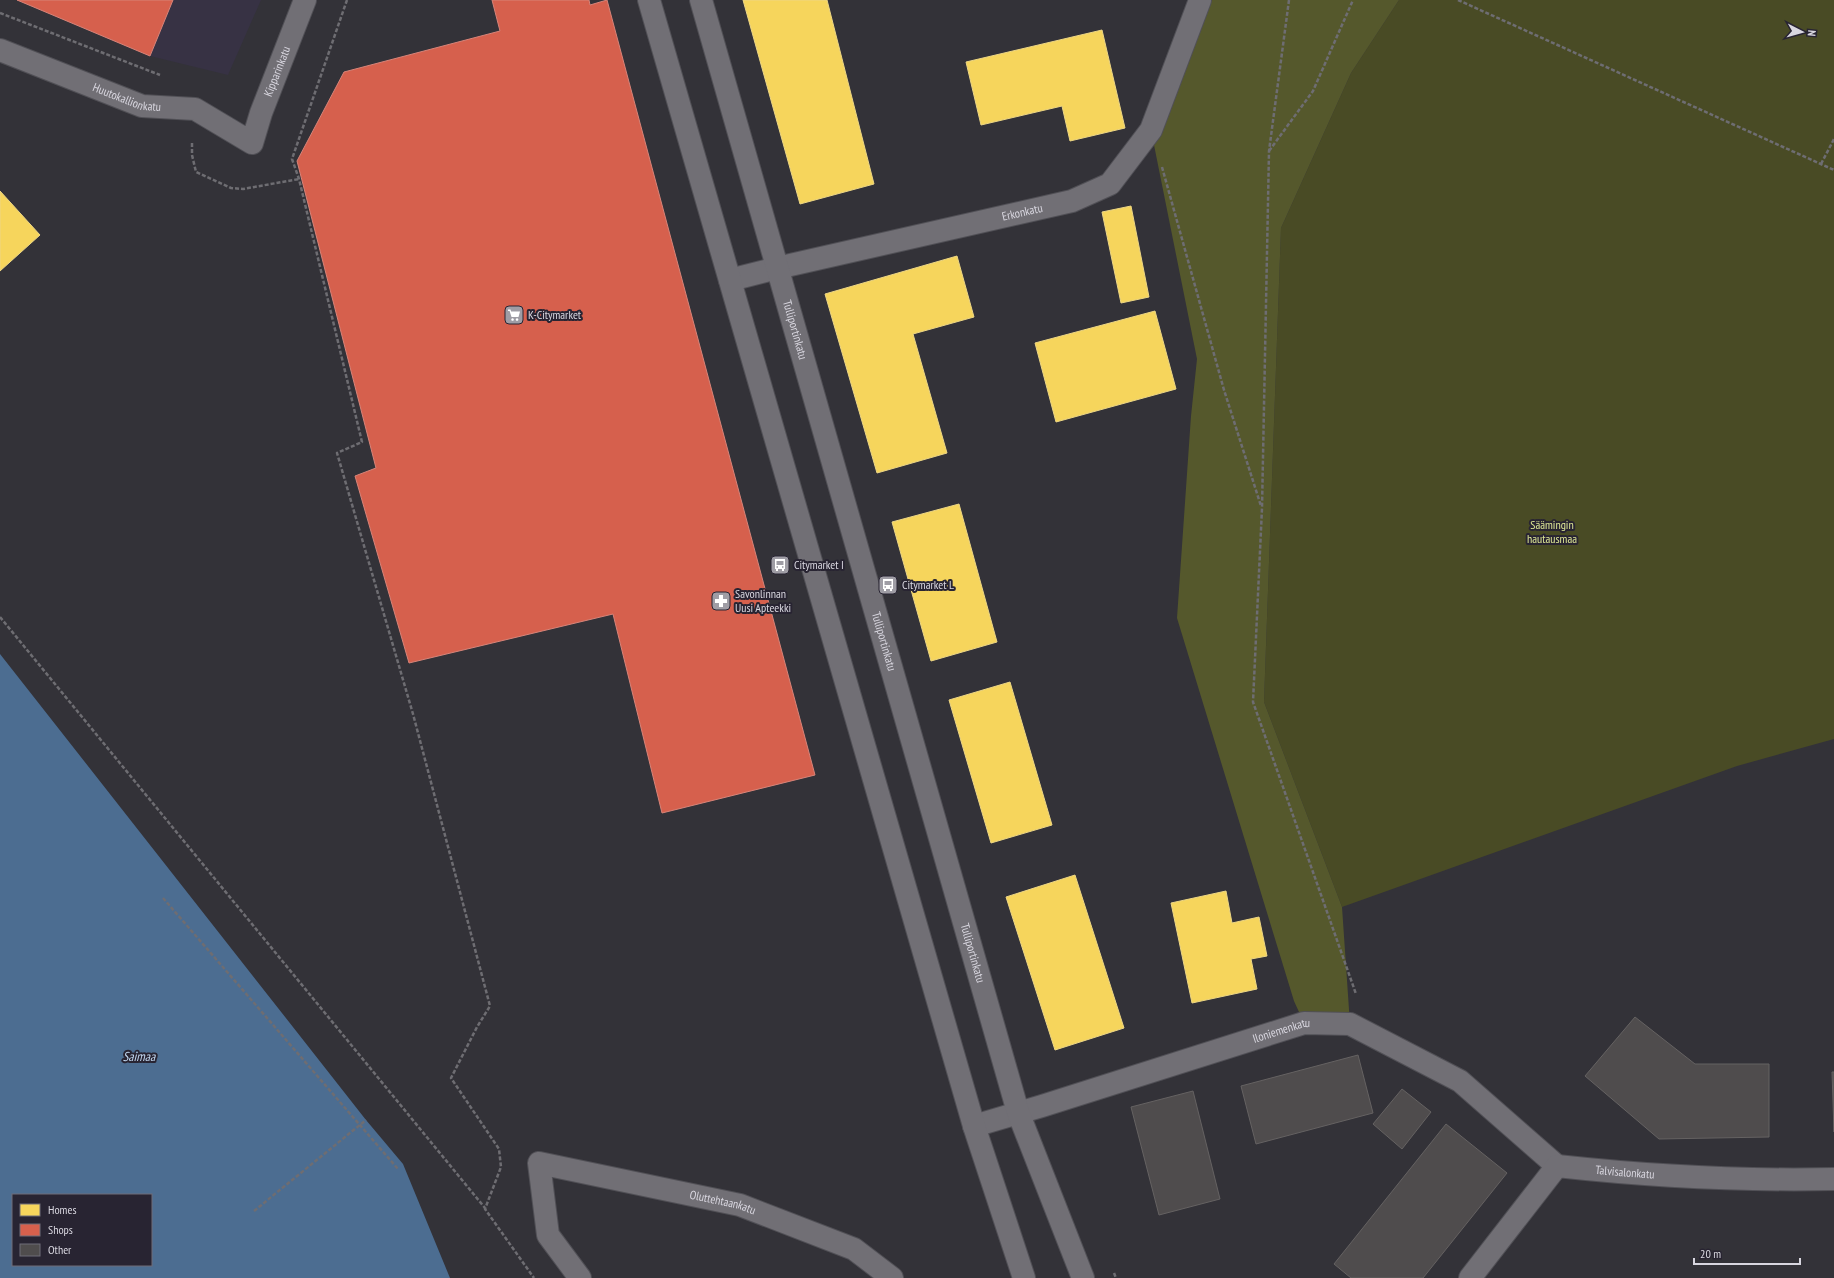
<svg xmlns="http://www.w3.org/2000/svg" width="1834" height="1278" font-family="'PT Sans Narrow',sans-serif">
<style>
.built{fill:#373244}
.green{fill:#494b25}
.forest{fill:#55582c}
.water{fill:#4c6d91;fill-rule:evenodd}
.homes{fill:#f6d55c;stroke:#edd684}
.shops{fill:#d6604d;stroke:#d78479}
.building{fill:#4f4c4d;stroke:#656262}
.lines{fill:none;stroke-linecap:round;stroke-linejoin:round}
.street-casing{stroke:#515056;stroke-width:24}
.secondary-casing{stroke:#515056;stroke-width:24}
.path{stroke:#6e6d72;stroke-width:2.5;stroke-dasharray:4 2;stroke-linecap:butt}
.street{stroke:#716f75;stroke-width:22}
.secondary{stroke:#716f75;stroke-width:22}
.labels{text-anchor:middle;stroke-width:4;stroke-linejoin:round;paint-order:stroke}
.street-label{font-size:12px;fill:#d9d7e0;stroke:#282432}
.poi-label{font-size:12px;fill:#d9d7e0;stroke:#282432;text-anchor:start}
.park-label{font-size:12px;fill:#dee795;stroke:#282432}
.water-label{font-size:13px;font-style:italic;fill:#c4daf3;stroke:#282432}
</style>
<rect width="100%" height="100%" fill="#333238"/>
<path class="built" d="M17,0H261L228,75L150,56Z"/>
<path class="green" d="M1399,0H1834V739L1737,766L1342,907L1264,702L1281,228L1351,73Z"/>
<path class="forest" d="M1200,0H1399L1351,73L1281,228L1264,702L1342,907L1350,1024L1304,1023L1294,1001L1177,618L1191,416L1197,359L1151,130Z"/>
<path class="water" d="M0,654L366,1120L403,1164L450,1278H0ZM13,1195H151V1265H13Z"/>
<g class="homes">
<path d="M743,0H827L874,184L800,204Z"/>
<path d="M1102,30L1125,128L1070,141L1062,106L981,125L966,62Z"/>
<path d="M0,191L40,235L0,271Z"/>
<path d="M1131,206L1149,297L1121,303L1102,212Z"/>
<path d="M957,256L974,317L913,334L947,453L877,473L825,294Z"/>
<path d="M1155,311L1176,389L1056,422L1035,343Z"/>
<path d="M959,504L997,642L931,661L892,522Z"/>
<path d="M1010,682L1052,825L991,843L949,700Z"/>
<path d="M1075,875L1124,1028L1055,1050L1006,897Z"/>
<path d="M1226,891L1232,923L1259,917L1267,956L1251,959L1257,989L1192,1003L1171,903Z"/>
</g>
<g class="shops">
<path d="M17,0H173L150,56Z"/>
<path d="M492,0H589L590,5L607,0L815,775L662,813L613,614L409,663L355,476L376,468L297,161L344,72L500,31Z"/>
</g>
<g class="building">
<path d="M1635,1017L1695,1064H1769V1137L1659,1139L1585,1076Z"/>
<path d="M1358,1055L1373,1113L1256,1144L1241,1086Z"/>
<path d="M1832,1072H1834V1132Z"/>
<path d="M1402,1089L1431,1112L1402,1149L1373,1124Z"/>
<path d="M1193,1091L1220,1199L1159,1215L1131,1107Z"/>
<path d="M1446,1124L1507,1173L1423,1278H1351L1334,1264Z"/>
</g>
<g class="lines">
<defs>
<g id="street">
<path id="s1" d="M0,50L142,106L195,109L252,143L261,113L305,0"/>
<path id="s2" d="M730,280L777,268L1072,201L1110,184L1151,130L1200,0"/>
<path id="s3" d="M974,1126L1042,1106L1304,1023L1350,1024L1460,1081L1557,1166"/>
<path id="s4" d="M580,1278L548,1235L539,1163L740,1205L854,1249L892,1278"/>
<path id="s5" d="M1470,1278L1557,1166C1649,1176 1741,1181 1834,1179"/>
</g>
<g id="secondary">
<path d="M649,0L974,1126L1024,1278"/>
<path id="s6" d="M701,0L1018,1112L1083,1278"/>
</g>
</defs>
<use href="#street" class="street-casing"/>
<use href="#secondary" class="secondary-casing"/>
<g class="path">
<path d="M347,0L292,159L299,179L362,442L337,453L413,714L490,1006L477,1027L451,1078L499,1149L501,1167L485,1209L534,1278"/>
<path d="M1289,0L1269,151L1262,508L1253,702L1356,994"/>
<path d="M1458,0L1834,170"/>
<path d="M0,13L160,75"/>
<path d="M192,143V155L196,172L231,188L243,189L299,179"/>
<path d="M1269,151L1313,91L1353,0"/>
<path d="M1821,164L1834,139"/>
<path d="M1162,167L1224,390L1261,506"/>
<path d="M0,617L485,1208"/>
<path d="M163,898L398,1169"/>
<path d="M254,1211L366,1120"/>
<path d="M1114,1273L1116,1278"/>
</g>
<use href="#street" class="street"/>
<use href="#secondary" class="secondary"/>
</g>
<defs>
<symbol id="supermarket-square" viewBox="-11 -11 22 22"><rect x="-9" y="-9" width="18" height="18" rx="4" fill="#9f9da5" stroke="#282432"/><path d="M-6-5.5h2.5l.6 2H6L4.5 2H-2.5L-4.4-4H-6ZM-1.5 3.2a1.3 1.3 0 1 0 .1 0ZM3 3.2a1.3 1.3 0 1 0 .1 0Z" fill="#fff"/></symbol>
<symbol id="bus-square" viewBox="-11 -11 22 22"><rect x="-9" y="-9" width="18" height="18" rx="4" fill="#9f9da5" stroke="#282432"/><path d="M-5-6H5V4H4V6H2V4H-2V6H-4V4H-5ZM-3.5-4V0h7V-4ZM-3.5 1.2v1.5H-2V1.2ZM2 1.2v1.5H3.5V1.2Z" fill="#fff"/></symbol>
<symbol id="pharmacy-square" viewBox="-11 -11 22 22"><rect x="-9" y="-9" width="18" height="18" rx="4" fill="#9f9da5" stroke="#282432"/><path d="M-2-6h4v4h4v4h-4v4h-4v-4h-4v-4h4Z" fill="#fff"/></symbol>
</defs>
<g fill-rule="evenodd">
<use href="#supermarket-square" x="503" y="304" width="22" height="22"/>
<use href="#bus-square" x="769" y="554" width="22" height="22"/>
<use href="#bus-square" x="877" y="574" width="22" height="22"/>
<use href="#pharmacy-square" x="710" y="590" width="22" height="22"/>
</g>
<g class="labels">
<g class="street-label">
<text dy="4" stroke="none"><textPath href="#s1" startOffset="348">Kipparinkatu</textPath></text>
<text dy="4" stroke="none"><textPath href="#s1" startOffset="136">Huutokallionkatu</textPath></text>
<text dy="4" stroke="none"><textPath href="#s2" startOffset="300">Erkonkatu</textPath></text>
<text dy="4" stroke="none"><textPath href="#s6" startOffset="343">Tulliportinkatu</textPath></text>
<text dy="4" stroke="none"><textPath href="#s6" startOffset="667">Tulliportinkatu</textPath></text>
<text dy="4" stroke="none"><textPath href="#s6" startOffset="991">Tulliportinkatu</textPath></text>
<text dy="4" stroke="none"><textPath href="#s3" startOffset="322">Iloniemenkatu</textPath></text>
<text dy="4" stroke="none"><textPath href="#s5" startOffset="210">Talvisalonkatu</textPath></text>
<text dy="4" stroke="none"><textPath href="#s4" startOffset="314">Oluttehtaankatu</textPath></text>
</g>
<g class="poi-label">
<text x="528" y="319">K-Citymarket</text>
<text x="794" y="569">Citymarket I</text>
<text x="902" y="589">Citymarket L</text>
<text x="735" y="598">Savonlinnan<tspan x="735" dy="14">Uusi Apteekki</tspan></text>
</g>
<g class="park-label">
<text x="1552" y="529">Säämingin<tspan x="1552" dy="14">hautausmaa</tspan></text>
</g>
<g class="water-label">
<text x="139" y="1061">Saimaa</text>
</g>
</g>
<rect x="12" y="1194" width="140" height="72" fill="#282432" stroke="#6f6c78"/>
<rect x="20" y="1204" width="20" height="12" fill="#f6d55c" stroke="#6f6c78"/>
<text x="48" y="1214" font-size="12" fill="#d9d7e0">Homes</text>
<rect x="20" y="1224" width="20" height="12" fill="#d6604d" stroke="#6f6c78"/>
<text x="48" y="1234" font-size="12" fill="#d9d7e0">Shops</text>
<rect x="20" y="1244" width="20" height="12" fill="#4f4c4d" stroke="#6f6c78"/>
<text x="48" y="1254" font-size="12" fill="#d9d7e0">Other</text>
<g transform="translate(1802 32) rotate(96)" stroke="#282432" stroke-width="3" paint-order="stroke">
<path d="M0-3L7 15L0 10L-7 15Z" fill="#d9d7e0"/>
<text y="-6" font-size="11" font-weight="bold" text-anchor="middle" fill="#d9d7e0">N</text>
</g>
<path d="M1694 1258v6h106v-6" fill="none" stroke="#d9d7e0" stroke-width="2"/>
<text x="1700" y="1258" font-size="12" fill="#d9d7e0" stroke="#282432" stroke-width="3" paint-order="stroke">20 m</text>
</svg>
